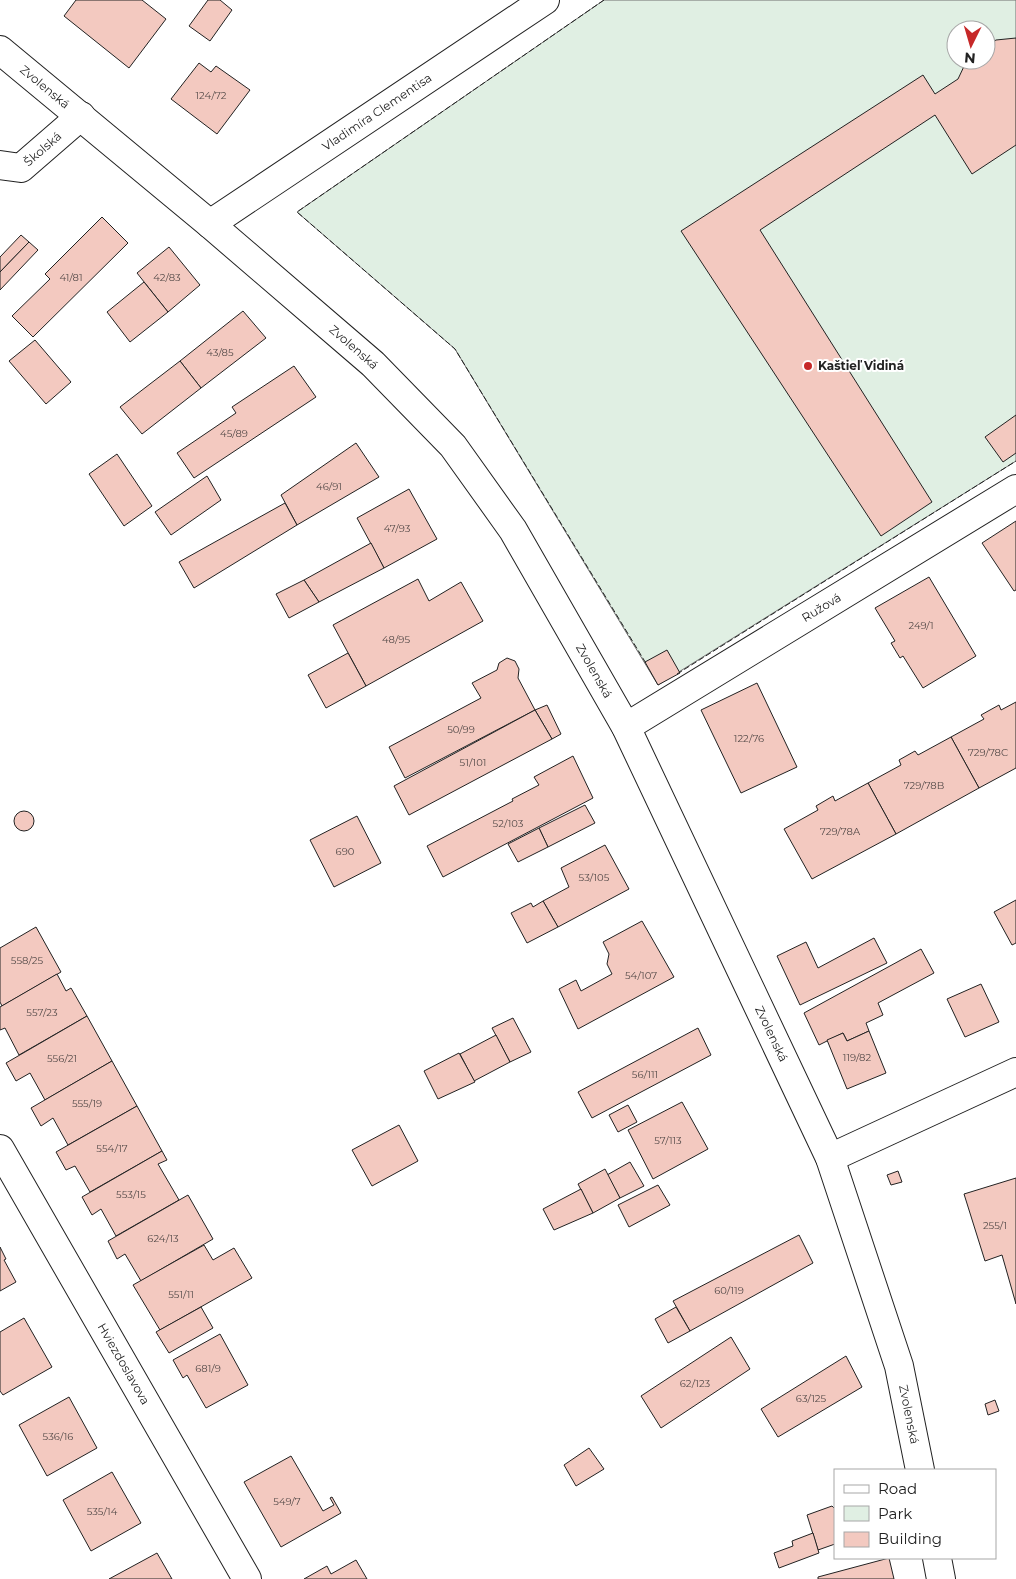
<svg xmlns="http://www.w3.org/2000/svg" width="1016" height="1579" font-family="Montserrat,sans-serif">
<style>
.green{fill:#e0efe3;stroke:#6f6f6f;fill-rule:evenodd}
.building{fill:#f3c9c0;stroke:#222}
.lines{fill:none;stroke-linecap:round;stroke-linejoin:round}
.minor-casing{stroke:#222;stroke-width:30}
.tertiary-casing{stroke:#222;stroke-width:30}
.minor{stroke:#fff;stroke-width:28}
.tertiary{stroke:#fff;stroke-width:28}
.fence{stroke:#222;stroke-width:1;stroke-dasharray:6 2.5;stroke-linecap:butt}
.poi-dot{fill:#c62828;stroke:#fff;stroke-width:2}
.labels{text-anchor:middle;stroke-width:4;stroke-linejoin:round;paint-order:stroke}
.number-label{font-size:10px;fill:#564c4a}
.street-label{font-size:12px;fill:#222;stroke:#fff}
.poi-label{font-size:12px;font-weight:bold;fill:#222;stroke:#fff;text-anchor:start}
</style>
<rect width="100%" height="100%" fill="#fff"/>
<path class="green" d="M604,0H1016V461L658,685L455,349L297,212ZM956,30H986V60H956Z"/>
<g class="building">
<path d="M76,0H142L166,19L129,68L64,16Z"/>
<path d="M208,0H220L232,10L210,41L189,26Z"/>
<path d="M1016,38V145L972,174L935,115L760,230L932,502L881,536L681,231L923,75L935,94L958,79L967,60H986V46L996,40Z"/>
<path d="M199,63L211,72L216,66L250,90L217,134L171,99Z"/>
<path d="M102,217L128,243L33,337L12,316L50,279L45,274Z"/>
<path d="M21,235L29,242L0,272V257Z"/>
<path d="M29,242L38,250L0,290V272Z"/>
<path d="M169,247L200,285L168,312L137,273Z"/>
<path d="M144,282L168,312L130,342L107,312Z"/>
<path d="M243,311L266,338L201,388L180,361Z"/>
<path d="M35,340L71,382L46,404L9,361Z"/>
<path d="M180,361L201,388L142,434L120,407Z"/>
<path d="M294,366L316,397L194,478L177,453L236,413L232,407Z"/>
<path d="M1016,415V453L1003,462L985,437Z"/>
<path d="M356,443L379,477L297,525L281,495Z"/>
<path d="M117,454L152,506L124,526L89,474Z"/>
<path d="M207,476L221,500L171,535L155,512Z"/>
<path d="M409,489L437,539L384,568L357,518Z"/>
<path d="M285,503L297,525L194,588L179,562Z"/>
<path d="M1016,521V590L1014,591L982,543Z"/>
<path d="M371,543L384,568L319,602L304,580Z"/>
<path d="M929,577L976,656L923,688L903,656L900,658L891,643L895,641L875,608Z"/>
<path d="M418,579L429,601L461,582L483,621L366,686L333,625Z"/>
<path d="M304,580L319,602L289,618L276,594Z"/>
<path d="M667,650L680,673L658,685L645,662Z"/>
<path d="M348,653L366,686L326,708L308,675Z"/>
<path d="M507,658L515,661L519,669L518,678L535,710L405,778L389,747L481,698L472,683L497,670L499,663Z"/>
<path d="M757,683L797,767L741,793L701,710Z"/>
<path d="M1016,702V768L979,788L951,737L984,719L981,715L999,705L1001,710Z"/>
<path d="M547,705L561,734L552,739L535,710Z"/>
<path d="M535,710L552,739L409,815L394,786Z"/>
<path d="M951,737L979,788L896,834L868,783L901,765L899,760L915,751L918,755Z"/>
<path d="M573,756L593,798L443,877L427,846L513,801L512,799L539,785L534,777Z"/>
<path d="M868,783L896,834L812,879L784,829L818,810L816,806L833,796L835,801Z"/>
<path d="M585,805L595,823L548,847L539,828Z"/>
<circle cx="24" cy="821" r="10"/>
<path d="M357,816L381,863L334,887L310,840Z"/>
<path d="M539,828L548,847L518,862L508,844Z"/>
<path d="M605,845L629,889L558,927L543,901L569,887L561,868Z"/>
<path d="M1016,900V943L1012,945L994,912Z"/>
<path d="M543,901L558,927L527,943L511,913L531,903L533,907Z"/>
<path d="M642,921L674,977L578,1029L559,989L576,980L581,991L612,974L607,964L609,954L603,942Z"/>
<path d="M36,927L61,972L2,1006L0,1002V948Z"/>
<path d="M874,938L887,963L800,1005L777,956L806,942L818,968Z"/>
<path d="M921,949L934,973L878,1003L883,1015L866,1023L869,1031L847,1041L843,1033L819,1045L804,1013Z"/>
<path d="M57,974L66,991L71,988L87,1016L19,1055L5,1028L0,1030V1007Z"/>
<path d="M981,984L999,1022L965,1037L947,999Z"/>
<path d="M87,1016L112,1061L45,1100L30,1073L16,1081L6,1063Z"/>
<path d="M513,1018L531,1052L510,1062L492,1028Z"/>
<path d="M698,1028L711,1055L592,1118L578,1092Z"/>
<path d="M869,1031L886,1073L847,1089L827,1040L843,1033L847,1041Z"/>
<path d="M496,1035L510,1062L474,1081L460,1054Z"/>
<path d="M459,1053L475,1082L438,1099L424,1071Z"/>
<path d="M112,1061L137,1106L68,1145L53,1118L41,1126L31,1108Z"/>
<path d="M682,1102L708,1149L653,1179L628,1130Z"/>
<path d="M628,1105L637,1122L618,1132L609,1115Z"/>
<path d="M137,1106L162,1151L90,1192L75,1166L66,1170L56,1152Z"/>
<path d="M399,1125L418,1161L372,1186L352,1150Z"/>
<path d="M162,1151L167,1160L158,1164L179,1200L116,1236L101,1209L92,1215L82,1197Z"/>
<path d="M630,1162L644,1186L620,1198L607,1175Z"/>
<path d="M605,1169L620,1198L593,1213L578,1184Z"/>
<path d="M898,1171L902,1182L891,1185L887,1175Z"/>
<path d="M1016,1178V1304L1002,1255L985,1261L964,1194Z"/>
<path d="M658,1185L670,1205L629,1227L618,1205Z"/>
<path d="M581,1189L593,1213L554,1230L543,1209Z"/>
<path d="M188,1195L213,1239L141,1281L125,1254L117,1259L108,1241Z"/>
<path d="M799,1235L813,1263L690,1331L673,1301Z"/>
<path d="M204,1245L213,1260L234,1248L252,1278L160,1330L133,1285Z"/>
<path d="M0,1247L6,1259L4,1260L16,1282L0,1291Z"/>
<path d="M201,1307L213,1328L169,1353L156,1332Z"/>
<path d="M676,1307L690,1331L668,1343L655,1319Z"/>
<path d="M24,1318L52,1367L3,1395L0,1391V1332Z"/>
<path d="M220,1334L248,1385L206,1408L187,1375L183,1378L173,1360Z"/>
<path d="M731,1337L750,1369L661,1428L641,1396Z"/>
<path d="M846,1356L862,1387L778,1437L761,1409Z"/>
<path d="M69,1397L97,1448L47,1476L19,1425Z"/>
<path d="M995,1400L999,1411L988,1415L985,1404Z"/>
<path d="M589,1448L604,1469L576,1486L564,1465Z"/>
<path d="M291,1456L323,1511L334,1505L330,1498L332,1497L341,1513L281,1547L244,1482Z"/>
<path d="M112,1472L141,1523L91,1551L63,1500Z"/>
<path d="M832,1506L835,1509V1544L818,1550L807,1515Z"/>
<path d="M813,1533L819,1553L779,1568L774,1553L793,1546L792,1541Z"/>
<path d="M157,1553L172,1579H109Z"/>
<path d="M889,1558L894,1579H818V1577Z"/>
<path d="M356,1560L367,1579H304L327,1566L331,1574Z"/>
</g>
<g class="lines">
<defs>
<g id="minor">
<path id="s1" d="M0,165L21,168L81,116"/>
<path id="s2" d="M210,224L545,0"/>
<path id="s3" d="M626,727L1016,489"/>
<path id="s4" d="M0,1149L247,1579"/>
<path d="M830,1158L1016,1072"/>
</g>
<g id="tertiary">
<path id="s5" d="M0,50L210,224L373,364L453,446L513,530L626,727L830,1158L899,1366L920,1470"/>
<path d="M937,1558L941,1579"/>
</g>
</defs>
<use href="#minor" class="minor-casing"/>
<use href="#tertiary" class="tertiary-casing"/>
<use href="#minor" class="minor"/>
<use href="#tertiary" class="tertiary"/>
<g class="fence">
<path d="M604,0L297,212L455,349L647,665"/>
<path d="M677,674L1016,461"/>
</g>
</g>
<circle class="poi-dot" cx="808" cy="366" r="5"/>
<g class="labels">
<g class="number-label">
<text x="211" y="99">124/72</text>
<text x="71" y="281">41/81</text>
<text x="167" y="281">42/83</text>
<text x="220" y="356">43/85</text>
<text x="234" y="437">45/89</text>
<text x="329" y="490">46/91</text>
<text x="397" y="532">47/93</text>
<text x="921" y="629">249/1</text>
<text x="396" y="643">48/95</text>
<text x="461" y="733">50/99</text>
<text x="749" y="742">122/76</text>
<text x="988" y="756">729/78C</text>
<text x="473" y="766">51/101</text>
<text x="924" y="789">729/78B</text>
<text x="508" y="827">52/103</text>
<text x="840" y="835">729/78A</text>
<text x="345" y="855">690</text>
<text x="594" y="881">53/105</text>
<text x="27" y="964">558/25</text>
<text x="641" y="979">54/107</text>
<text x="42" y="1016">557/23</text>
<text x="857" y="1061">119/82</text>
<text x="62" y="1062">556/21</text>
<text x="645" y="1078">56/111</text>
<text x="87" y="1107">555/19</text>
<text x="668" y="1144">57/113</text>
<text x="112" y="1152">554/17</text>
<text x="131" y="1198">553/15</text>
<text x="995" y="1229">255/1</text>
<text x="163" y="1242">624/13</text>
<text x="729" y="1294">60/119</text>
<text x="181" y="1298">551/11</text>
<text x="208" y="1372">681/9</text>
<text x="695" y="1387">62/123</text>
<text x="811" y="1402">63/125</text>
<text x="58" y="1440">536/16</text>
<text x="287" y="1505">549/7</text>
<text x="102" y="1515">535/14</text>
</g>
<g class="street-label">
<text dy="4" stroke="none"><textPath href="#s5" startOffset="58">Zvolenská</textPath></text>
<text dy="4" stroke="none"><textPath href="#s2" startOffset="201">Vladimíra Clementisa</textPath></text>
<text dy="4" stroke="none"><textPath href="#s1" startOffset="50">Školská</textPath></text>
<text dy="4" stroke="none"><textPath href="#s5" startOffset="462">Zvolenská</textPath></text>
<text dy="4" stroke="none"><textPath href="#s3" startOffset="229">Ružová</textPath></text>
<text dy="4" stroke="none"><textPath href="#s5" startOffset="868">Zvolenská</textPath></text>
<text dy="4" stroke="none"><textPath href="#s5" startOffset="1272">Zvolenská</textPath></text>
<text dy="4" stroke="none"><textPath href="#s4" startOffset="248">Hviezdoslavova</textPath></text>
<text dy="4" stroke="none"><textPath href="#s5" startOffset="1678">Zvolenská</textPath></text>
</g>
<g class="poi-label">
<text x="818" y="370">Kaštieľ Vidiná</text>
</g>
</g>
<rect x="834" y="1469" width="162" height="90" fill="#ffffff" stroke="#a7a7a7"/>
<rect x="844" y="1485" width="25" height="8" fill="#ffffff" stroke="#a7a7a7"/>
<text x="878" y="1494" font-size="15" fill="#222222">Road</text>
<rect x="844" y="1506" width="25" height="15" fill="#e0efe3" stroke="#a7a7a7"/>
<text x="878" y="1519" font-size="15" fill="#222222">Park</text>
<rect x="844" y="1532" width="25" height="15" fill="#f3c9c0" stroke="#a7a7a7"/>
<text x="878" y="1544" font-size="15" fill="#222222">Building</text>
<g transform="translate(971 45) rotate(185)"><circle r="24" fill="#ffffff" stroke="#a7a7a7"/>
<path d="M0-4L9 19L0 12L-9 19Z" fill="#c62828"/>
<text y="-8" font-size="14" font-weight="bold" text-anchor="middle" fill="#222222">N</text>
</g>
</svg>
